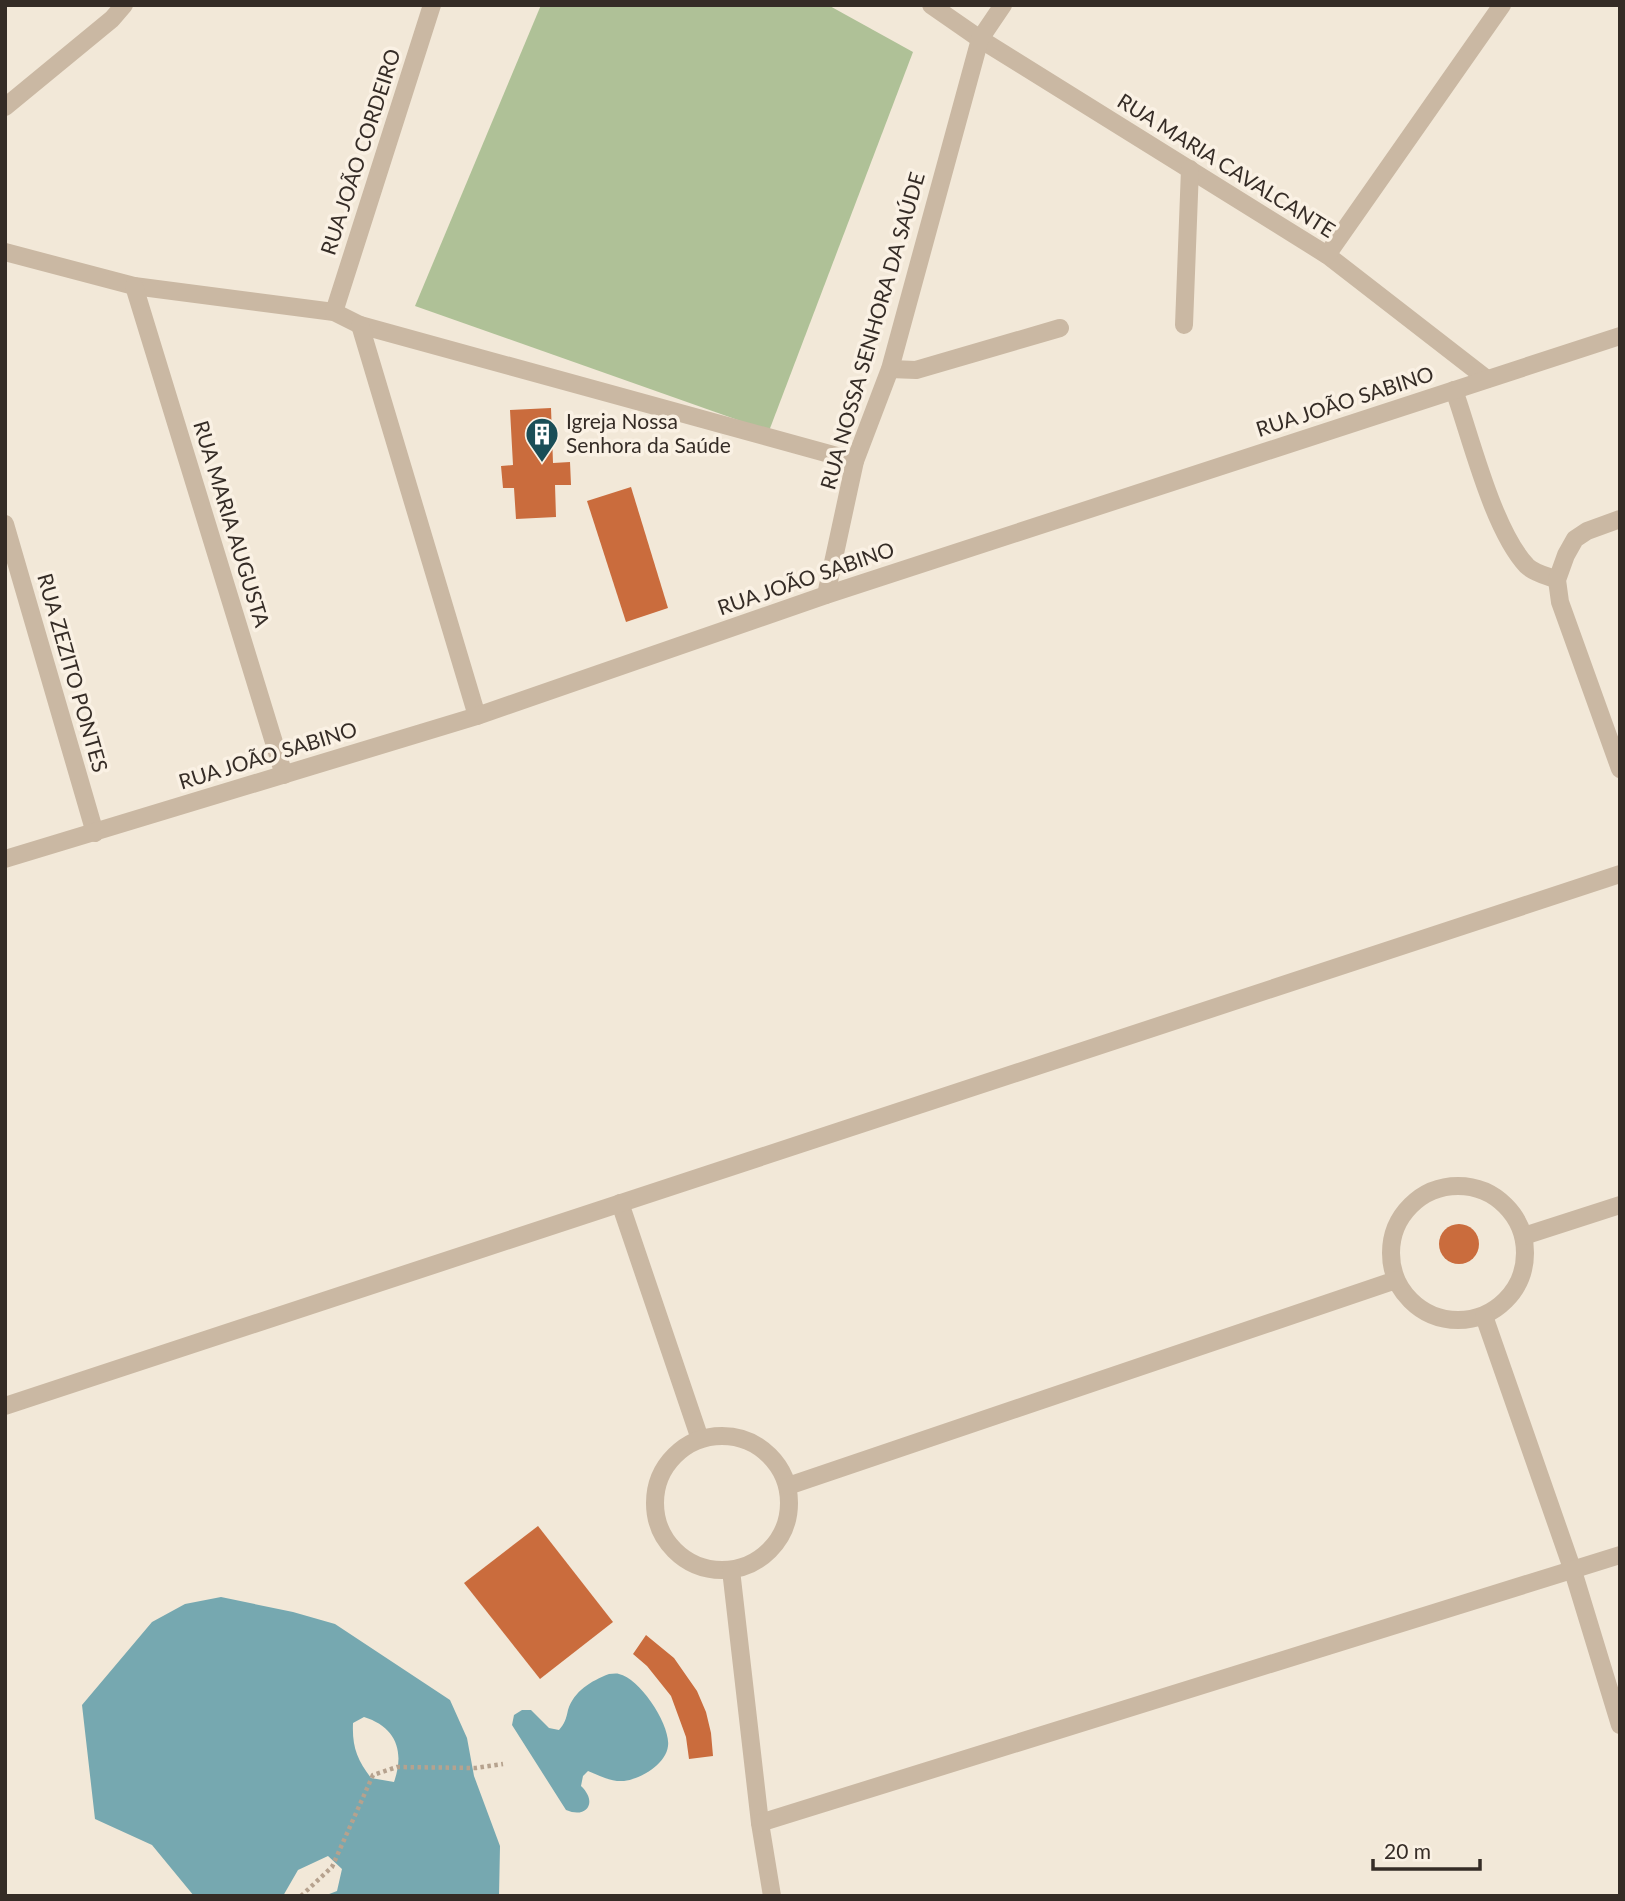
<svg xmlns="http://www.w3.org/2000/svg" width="1625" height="1901" font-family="Lato,sans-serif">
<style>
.green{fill:#afc197}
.water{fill:#76a8b0;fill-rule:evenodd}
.building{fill:#ca6c3d}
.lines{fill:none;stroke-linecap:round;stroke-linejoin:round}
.path{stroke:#b6a28e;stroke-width:4.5;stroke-dasharray:3.5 3.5;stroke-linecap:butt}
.minor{stroke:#cab8a3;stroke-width:18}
.labels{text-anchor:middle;stroke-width:7;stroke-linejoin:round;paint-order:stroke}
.street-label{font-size:21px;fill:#352c26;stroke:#faf1e4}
.poi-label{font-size:21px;fill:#352c26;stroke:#faf1e4;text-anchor:start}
</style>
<rect width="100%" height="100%" fill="#f2e8d8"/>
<path class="green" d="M541,5H828L913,52L769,431L415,306Z"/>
<g class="water">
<path d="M221,1597L293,1612L335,1624L450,1700L467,1738L474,1776L500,1846L499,1896H324L337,1891L342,1869L328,1856L298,1870L283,1896H194L152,1845L95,1819L82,1705L152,1622L185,1604ZM364,1717C396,1727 405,1751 394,1782L371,1778C357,1759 352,1747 353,1723Z"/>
<path d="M609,1674C612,1674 616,1673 619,1674C640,1678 671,1726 668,1746C666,1764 641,1779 624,1781C611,1782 600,1776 588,1771L583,1776L581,1786C598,1802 587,1819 566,1810L512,1725L514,1715L522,1710H531L549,1728L559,1730C565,1723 566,1719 568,1710C574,1691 591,1681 609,1674Z"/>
</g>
<g class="building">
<path d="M551,408L553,463L570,462L571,485H555L556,517L516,519L514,488H503L501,466L513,465L510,410Z"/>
<path d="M631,487L668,608L626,622L587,501Z"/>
<circle cx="1459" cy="1244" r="20"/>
<path d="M538,1526L613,1622L540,1679L464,1583Z"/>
<path d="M646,1635L674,1658L697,1691L706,1712L711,1733L713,1756L689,1759L686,1737L671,1696L647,1666L633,1654Z"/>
</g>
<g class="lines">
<path class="path" d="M301,1896L332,1867L373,1775L397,1767L476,1768L503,1764"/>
<g class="minor">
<path d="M931,5L980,39L1327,255L1487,379"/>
<path d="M5,107L112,19L124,5"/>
<path d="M5,252L134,286L334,312L360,325L855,461"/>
<path d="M1327,255L1502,5"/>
<path d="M134,286L284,775"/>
<path d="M334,312L432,5"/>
<path d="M360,325L477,716"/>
<path d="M1184,325L1190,169"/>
<path d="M890,369L916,370L1060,328"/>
<path d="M1454,390C1471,438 1493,530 1527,566C1534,573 1548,576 1557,580"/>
<path d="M1620,519L1587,531L1575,539L1566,555L1557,580L1560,602L1620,769"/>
<path d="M5,524L95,833"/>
<path d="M826,595L855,461L890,369L980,39L1003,5"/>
<path d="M5,859L477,716L826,595L1620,336"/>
<circle cx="1458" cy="1253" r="67"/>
<path d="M620,1203L700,1439"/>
<path d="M1524,1236L1620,1205"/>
<path d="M1484,1316L1573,1571L1620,1725"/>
<path d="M5,1406L1620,874"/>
<circle cx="722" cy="1503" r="67"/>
<path d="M788,1486L1396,1280"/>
<path d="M731,1570L760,1823L772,1896"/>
<path d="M760,1823L1620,1555"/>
</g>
</g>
<defs>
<symbol id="building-pin" viewBox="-11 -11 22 30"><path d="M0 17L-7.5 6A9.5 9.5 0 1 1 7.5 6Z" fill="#1a4e57" stroke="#faf1e4"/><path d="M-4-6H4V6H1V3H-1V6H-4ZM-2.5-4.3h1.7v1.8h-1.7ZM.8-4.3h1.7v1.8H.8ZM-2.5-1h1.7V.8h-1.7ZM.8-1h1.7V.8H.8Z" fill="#fff"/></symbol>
</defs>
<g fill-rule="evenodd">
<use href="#building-pin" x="523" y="415" width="38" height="52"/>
</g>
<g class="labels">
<g class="street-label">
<text transform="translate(361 152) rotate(-72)" y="7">RUA JOÃO CORDEIRO</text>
<text transform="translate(1226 166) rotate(32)" y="7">RUA MARIA CAVALCANTE</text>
<text transform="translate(873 331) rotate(-74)" y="7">RUA NOSSA SENHORA DA SAÚDE</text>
<text transform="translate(1345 402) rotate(-18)" y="7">RUA JOÃO SABINO</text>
<text transform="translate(231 524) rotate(73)" y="7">RUA MARIA AUGUSTA</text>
<text transform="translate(806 579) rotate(-19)" y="7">RUA JOÃO SABINO</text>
<text transform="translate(72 673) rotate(74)" y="7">RUA ZEZITO PONTES</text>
<text transform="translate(268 756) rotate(-17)" y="7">RUA JOÃO SABINO</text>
</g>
<g class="poi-label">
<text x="566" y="429">Igreja Nossa<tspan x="566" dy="24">Senhora da Saúde</tspan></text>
</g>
</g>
<rect width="1625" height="1901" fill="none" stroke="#352c26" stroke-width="14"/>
<path d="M1373 1859v10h107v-10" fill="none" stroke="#352c26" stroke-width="3.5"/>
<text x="1384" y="1859" font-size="21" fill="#352c26" stroke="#faf1e4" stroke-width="5" paint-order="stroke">20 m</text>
</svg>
